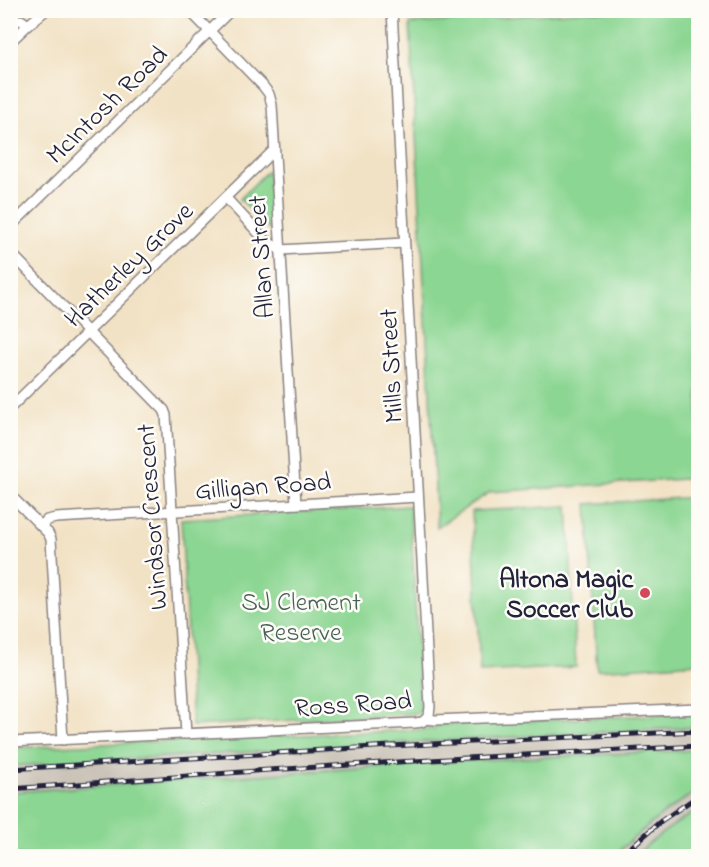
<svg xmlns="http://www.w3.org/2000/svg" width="709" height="867" font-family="'Indie Flower',sans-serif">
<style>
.industrial{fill:#cbc3b8}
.green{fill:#8bd692;stroke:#567c66;stroke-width:1.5}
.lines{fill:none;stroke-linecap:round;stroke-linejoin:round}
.minor-casing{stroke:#8a8280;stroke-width:12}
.minor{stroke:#fff;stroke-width:9}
.rail-casing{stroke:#22223b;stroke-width:5}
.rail{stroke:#fdfcf7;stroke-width:3;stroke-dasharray:9;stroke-linecap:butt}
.poi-dot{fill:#d1495b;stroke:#fdfcf7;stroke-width:2}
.labels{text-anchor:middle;stroke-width:5;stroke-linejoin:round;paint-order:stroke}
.street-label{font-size:26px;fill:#22223b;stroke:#fdfcf7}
.poi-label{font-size:26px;font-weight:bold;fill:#22223b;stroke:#fdfcf7;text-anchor:end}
.park-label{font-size:26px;fill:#476159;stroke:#fdfcf7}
</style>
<rect width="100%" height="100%" fill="#fdfcf7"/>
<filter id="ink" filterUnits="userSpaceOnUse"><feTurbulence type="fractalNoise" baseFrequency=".0167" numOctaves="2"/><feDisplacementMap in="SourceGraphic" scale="12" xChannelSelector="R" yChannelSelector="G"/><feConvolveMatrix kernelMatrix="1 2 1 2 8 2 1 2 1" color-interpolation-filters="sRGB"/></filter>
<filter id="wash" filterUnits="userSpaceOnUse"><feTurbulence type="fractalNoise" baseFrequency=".008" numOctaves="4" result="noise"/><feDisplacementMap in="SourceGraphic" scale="24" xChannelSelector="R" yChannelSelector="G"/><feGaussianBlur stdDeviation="1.35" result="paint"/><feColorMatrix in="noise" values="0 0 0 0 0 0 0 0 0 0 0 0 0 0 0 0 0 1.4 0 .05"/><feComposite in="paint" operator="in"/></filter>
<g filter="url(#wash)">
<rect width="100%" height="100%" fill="#f2e2c5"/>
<g class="industrial">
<path d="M698,727V750L461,761L11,792L10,766L490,738Z"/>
<path d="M698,791V810L675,823L652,840L635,856H614L639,833L664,813Z"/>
</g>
<g class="green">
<path d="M410,11V10L503,11L411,18Z"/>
<path d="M588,11H698V478L490,492L437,527L410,24Z"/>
<path d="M268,170L273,233L240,199Z"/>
<path d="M697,497L698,522V663L597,670L587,504Z"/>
<path d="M410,506L421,713L192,726L181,519Z"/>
<path d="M568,506L576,667L480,672L472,511Z"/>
<path d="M698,713V727L490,738L11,766V748L435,729L436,725Z"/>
<path d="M698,750V791C667,809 640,831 614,856H11V792L461,761Z"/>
<path d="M698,810V856H635C654,838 675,823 698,810Z"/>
</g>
</g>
<g filter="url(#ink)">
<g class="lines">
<defs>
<g id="minor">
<path d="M189,10L263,86L269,94L272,105L296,504"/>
<path d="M392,10L430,707L429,715L426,719"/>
<path d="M10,21L21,20L28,25"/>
<path d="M10,42L28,25L46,10"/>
<path d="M226,198L264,239L280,250L404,243"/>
<path d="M10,227L231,10"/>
<path d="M10,252L164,410L166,415L186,734"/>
<path d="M10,408L274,150"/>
<path d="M10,495L48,533L51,539L63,740"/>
<path d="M41,526L47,520L56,518L418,497"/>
<path d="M10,742L415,723L422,722L426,719L435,720L698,709"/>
</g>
</defs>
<use href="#minor" class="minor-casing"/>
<use href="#minor" class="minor"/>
<defs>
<g id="rail">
<path d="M10,769L390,746L698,731"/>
<path d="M10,789L269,770L447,759L698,746"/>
<path d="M621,856L661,821L698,796"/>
</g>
</defs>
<use href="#rail" class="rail-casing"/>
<use href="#rail" class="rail"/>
</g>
</g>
<circle class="poi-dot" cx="645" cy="593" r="6"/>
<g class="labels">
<g class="street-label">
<text transform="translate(106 104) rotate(-44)" y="9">McIntosh Road</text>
<text transform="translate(260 257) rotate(-94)" y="9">Allan Street</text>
<text transform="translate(128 264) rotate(-44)" y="9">Hatherley Grove</text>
<text transform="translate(390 366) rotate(-93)" y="9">Mills Street</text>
<text transform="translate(263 485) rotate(-4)" y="9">Gilligan Road</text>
<text transform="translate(151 517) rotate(-94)" y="9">Windsor Crescent</text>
<text transform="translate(353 703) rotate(-4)" y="9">Ross Road</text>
</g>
<g class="poi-label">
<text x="633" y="587">Altona Magic<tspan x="633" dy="30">Soccer Club</tspan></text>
</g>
<g class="park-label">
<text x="301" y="610">SJ Clement<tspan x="301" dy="30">Reserve</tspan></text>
</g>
</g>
<rect width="709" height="867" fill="none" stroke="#fdfcf7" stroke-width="36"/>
</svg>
